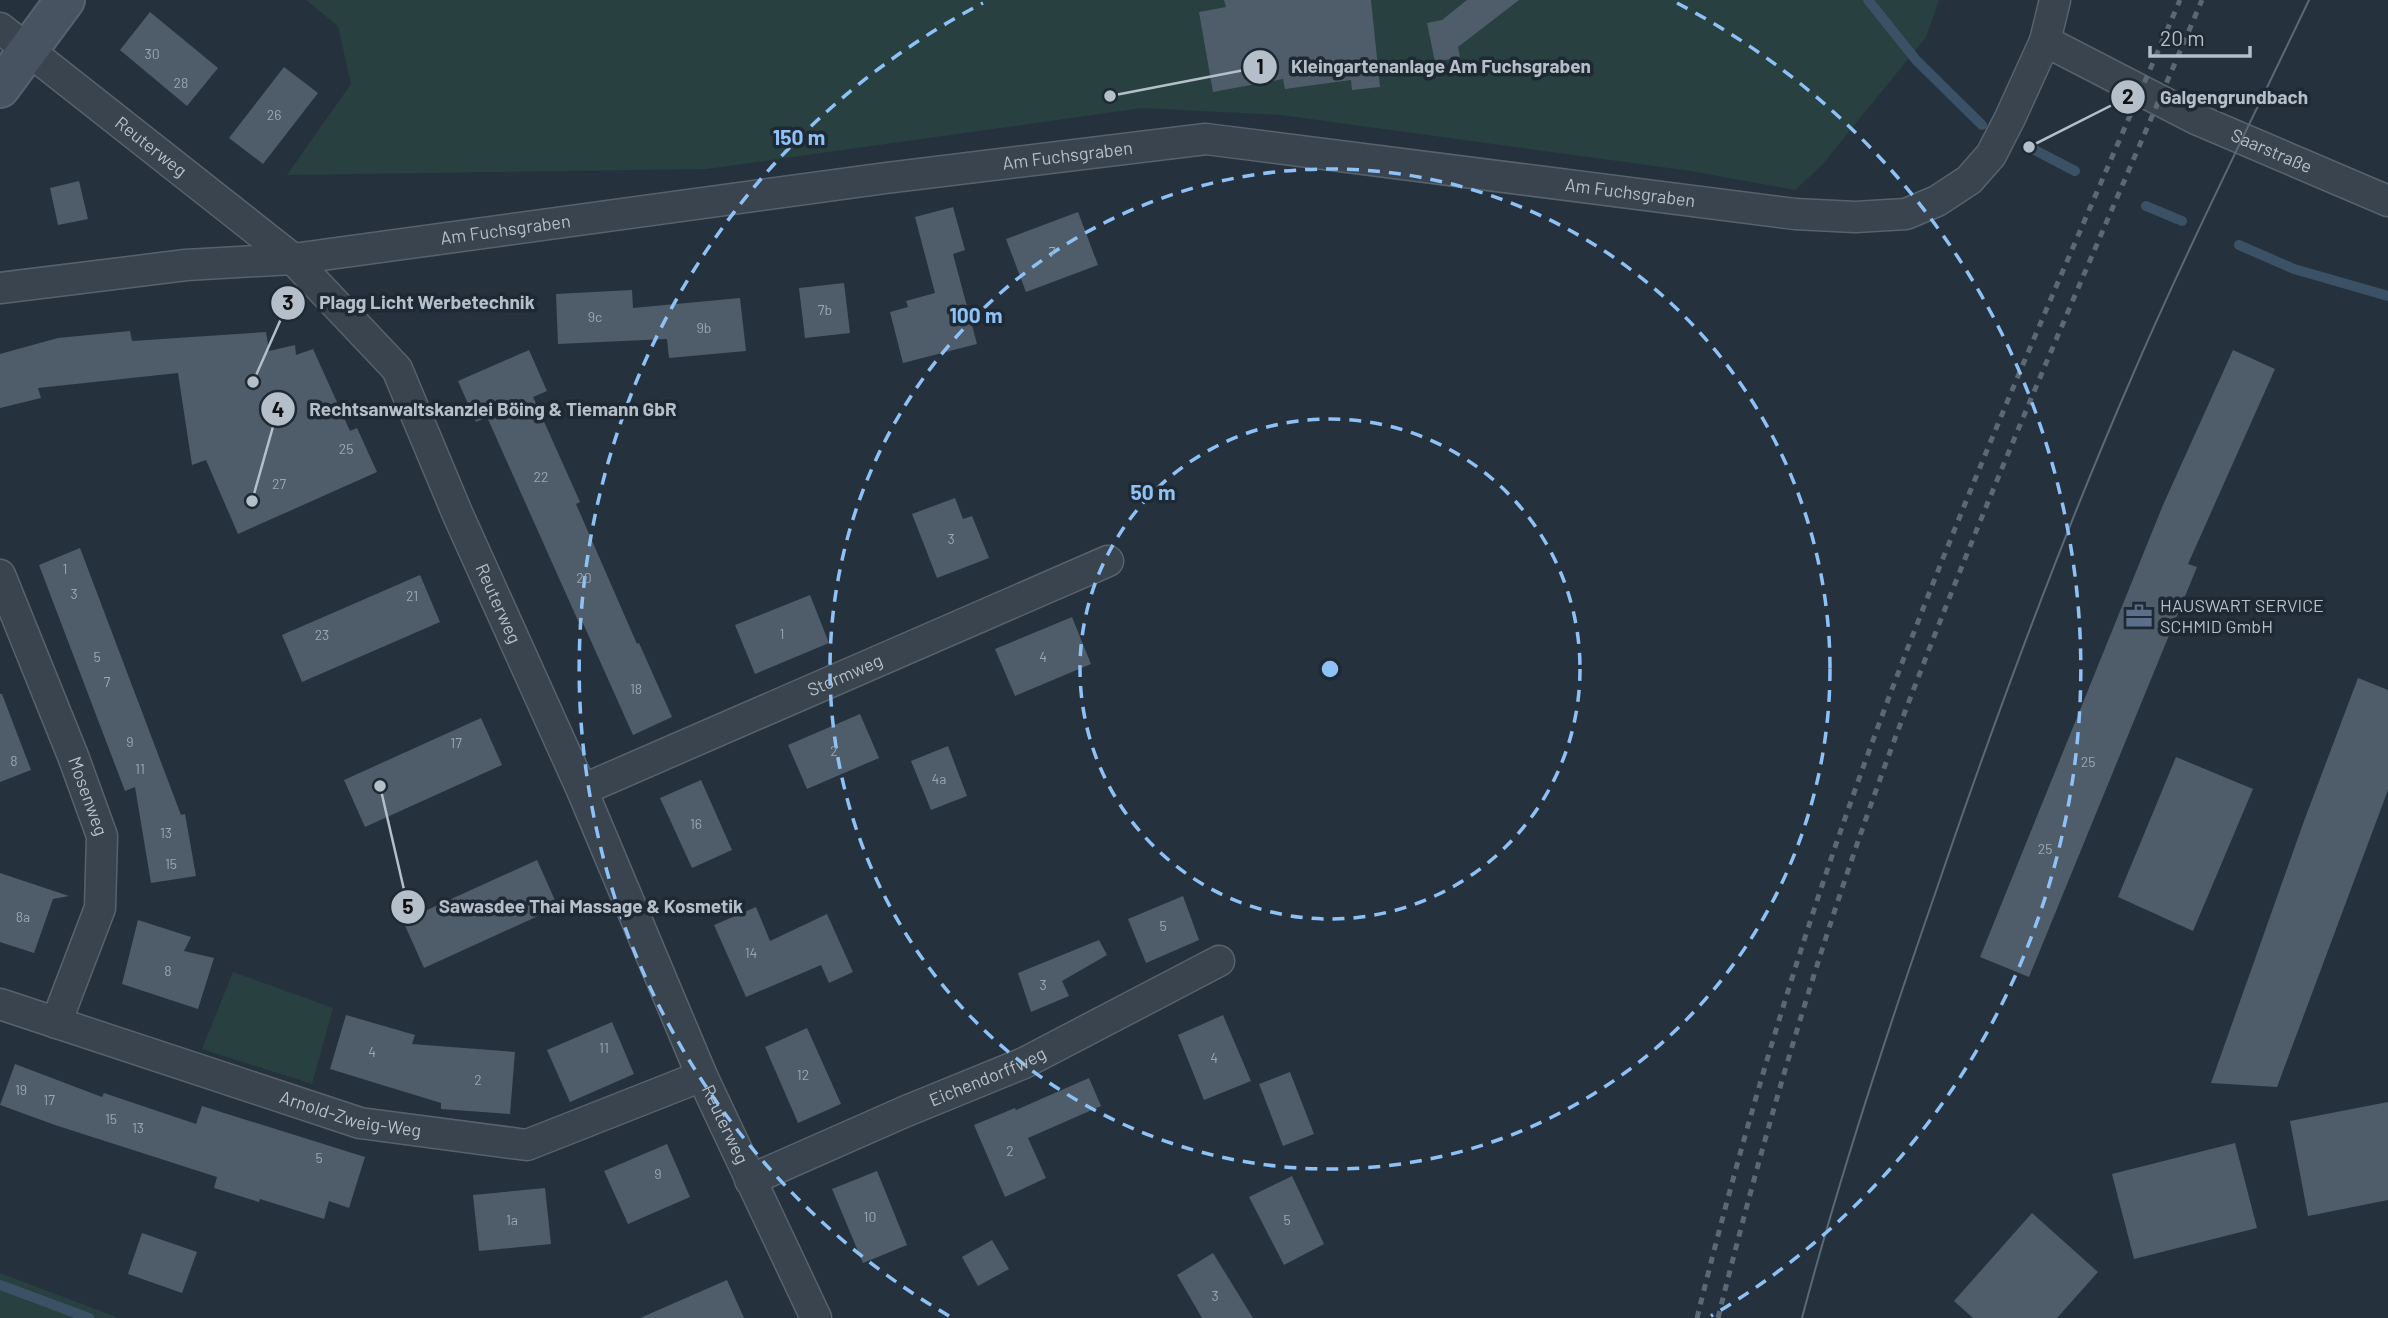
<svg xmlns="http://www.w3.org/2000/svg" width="2388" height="1318" font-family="Barlow,sans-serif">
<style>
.green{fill:#284040}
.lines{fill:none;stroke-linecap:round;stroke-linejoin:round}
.stream{stroke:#3b5266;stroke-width:10}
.building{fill:#4e5d69}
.street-casing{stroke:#57626c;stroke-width:33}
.secondary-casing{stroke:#57626c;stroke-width:42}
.street{stroke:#39444e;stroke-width:30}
.secondary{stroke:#475361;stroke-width:38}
.tram{stroke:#5b6875;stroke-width:2}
.rail{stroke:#5b6875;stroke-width:5;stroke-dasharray:7 7;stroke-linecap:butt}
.ring{fill:none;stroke:#8ec1f5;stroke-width:3.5;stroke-dasharray:12 9}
.labels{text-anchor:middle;stroke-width:7;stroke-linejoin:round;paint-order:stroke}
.number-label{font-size:14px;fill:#9ba6b1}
.street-label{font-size:18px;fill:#b5bfc9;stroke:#1e2933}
.poi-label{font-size:18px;fill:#b5bfc9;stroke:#1e2933;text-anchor:start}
.centre{fill:#8ec1f5;stroke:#1e2933;stroke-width:3.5}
.ring-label{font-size:21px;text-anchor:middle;font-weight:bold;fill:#8ec1f5;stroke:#1e2933;stroke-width:7;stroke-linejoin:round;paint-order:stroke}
.leader{fill:none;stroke:#b5bfc9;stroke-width:2.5}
.callout-dot{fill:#b5bfc9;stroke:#1e2933;stroke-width:2.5}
.mark-label{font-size:21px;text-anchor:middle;font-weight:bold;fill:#111}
.callout-label{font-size:19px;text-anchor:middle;font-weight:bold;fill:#b5bfc9;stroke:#1e2933;stroke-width:7;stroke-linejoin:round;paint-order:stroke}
</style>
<rect width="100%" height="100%" fill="#25323e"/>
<g class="green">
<path d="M306,0H1939L1926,37L1822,165L1795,190L1691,171L1281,115L1142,108L707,169L287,175L351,84L338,26Z"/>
<path d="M233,972L333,1008L312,1084L202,1049Z"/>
<path d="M0,1273L119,1318H0Z"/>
</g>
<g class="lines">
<g class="stream">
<path d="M1868,0L1916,60L1982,125"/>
<path d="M2029,147L2075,171"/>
<path d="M2146,206L2182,221"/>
<path d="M2239,245L2294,269L2388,296"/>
<path d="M0,1285L89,1318"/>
</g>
</g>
<g class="building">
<path d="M1224,0H1371L1380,87L1352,90L1351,80L1285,89L1283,79L1213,92L1199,12L1226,7Z"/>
<path d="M1467,0H1519L1458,47L1460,57L1435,62L1427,23L1442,20Z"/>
<path d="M150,12L218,68L187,106L120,50Z"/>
<path d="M284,67L318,93L263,164L229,138Z"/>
<path d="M79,181L88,219L58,225L50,188Z"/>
<path d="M953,207L965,250L953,254L977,344L903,363L890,312L908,307L906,301L935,293L915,217Z"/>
<path d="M1078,212L1098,265L1026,292L1006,239Z"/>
<path d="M844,283L850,333L805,338L799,288Z"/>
<path d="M632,290L633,308L740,298L746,351L669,358L667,339L558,344L556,294Z"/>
<path d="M130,331L132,341L266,332L269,351L295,345L296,355L313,349L350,431L357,428L377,472L238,534L206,460L192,465L178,373L38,388L41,398L0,408V354L58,338Z"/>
<path d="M529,350L547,391L533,397L580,502L576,504L637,644L639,643L672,717L633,735L582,621L579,623L487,417L476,422L458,381Z"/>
<path d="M2233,350L2275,369L2188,564L2197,567L2029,977L1980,957L2163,505Z"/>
<path d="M955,498L963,519L972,516L989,558L937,578L912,514Z"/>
<path d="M80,548L181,815L185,814L196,876L151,883L135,787L125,791L39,565Z"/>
<path d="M420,575L440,622L302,682L282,635Z"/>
<path d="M810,595L829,643L755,674L735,625Z"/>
<path d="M1072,617L1091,664L1015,696L995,649Z"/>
<path d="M2358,678L2388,690V790L2277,1087L2211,1083L2304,821Z"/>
<path d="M0,694H2L31,770L0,782Z"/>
<path d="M860,714L879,758L807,789L788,745Z"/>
<path d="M481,718L502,765L365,827L344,780Z"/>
<path d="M948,746L967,796L931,810L911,761Z"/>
<path d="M2176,757L2253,789L2193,931L2118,897Z"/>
<path d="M701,780L732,850L692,868L660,798Z"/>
<path d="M537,860L558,907L424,968L403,921Z"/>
<path d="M0,873L69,896L53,899L34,953L0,942Z"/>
<path d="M1183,896L1199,940L1146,963L1128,919Z"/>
<path d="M756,907L770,941L827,914L853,972L829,983L821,965L746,997L714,925Z"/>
<path d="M138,920L191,937L184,951L214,958L198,1009L122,984Z"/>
<path d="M1099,940L1107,955L1062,981L1069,996L1031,1012L1018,973Z"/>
<path d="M346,1015L415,1035L412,1044L515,1052L510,1114L441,1109V1103L330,1069Z"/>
<path d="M1223,1015L1251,1081L1204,1100L1178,1035Z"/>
<path d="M612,1022L634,1074L570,1102L547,1050Z"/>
<path d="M807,1028L841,1104L798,1123L765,1047Z"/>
<path d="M15,1064L102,1097L104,1093L196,1124L202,1106L365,1157L349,1208L329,1201L324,1219L260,1199L259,1202L214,1188L217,1177L55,1125L0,1105Z"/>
<path d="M1290,1072L1314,1134L1283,1146L1259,1084Z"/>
<path d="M1089,1078L1101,1106L1028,1138L1046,1178L1005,1197L974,1125L1015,1108L1016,1110Z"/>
<path d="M2388,1102V1200L2308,1216L2290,1121Z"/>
<path d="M2235,1143L2257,1228L2134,1259L2112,1174Z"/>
<path d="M667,1144L690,1197L628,1224L604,1171Z"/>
<path d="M877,1171L907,1245L863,1263L832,1189Z"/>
<path d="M1292,1176L1324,1244L1284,1265L1249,1197Z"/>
<path d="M545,1188L551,1244L479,1251L473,1195Z"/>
<path d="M2032,1213L2098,1272L2057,1318H1973L1954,1301Z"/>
<path d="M142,1233L197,1252L182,1293L128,1274Z"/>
<path d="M992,1240L1009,1269L978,1286L962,1257Z"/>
<path d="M1213,1253L1253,1318H1202L1177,1275Z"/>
<path d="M727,1280L744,1318H640Z"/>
</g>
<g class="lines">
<defs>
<g id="street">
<path id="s1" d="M0,28L293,259L397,369L458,515L582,790L702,1076L816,1318"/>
<path id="s2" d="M2045,41L2196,119L2388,201"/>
<path id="s3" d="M0,288L186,265L293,259L886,178L1206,139L1795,214L1855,217L1906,214L1937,201L1969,180L1991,155L2010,118L2045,41L2055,0"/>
<path id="s4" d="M0,575L73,756L102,836L100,908L56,1023"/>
<path id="s5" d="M582,790L1108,561"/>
<path id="s6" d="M0,1004L360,1123L527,1145L702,1076"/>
<path id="s7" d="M750,1180L904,1112L1024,1063L1219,961"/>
</g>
<path id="secondary" d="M0,88L65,0"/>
</defs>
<use href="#street" class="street-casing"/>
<use href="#secondary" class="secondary-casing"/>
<use href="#street" class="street"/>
<use href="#secondary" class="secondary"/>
<path class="tram" d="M1802,1318C1840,1174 1887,1032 1936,891C1995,718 2058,547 2131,379C2186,251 2249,126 2309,0"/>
<g class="rail">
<path d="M1697,1318C1751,1099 1818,882 1899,671C1985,445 2084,223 2180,0"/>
<path d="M1718,1318C1772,1101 1837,886 1918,678C2006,449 2106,225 2202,0"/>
</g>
</g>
<g class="ring">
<circle cx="1330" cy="669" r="250"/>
<circle cx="1330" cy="669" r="500"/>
<path d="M949 1316A751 751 0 0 1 983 3M1677 3A751 751 0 0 1 1711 1316"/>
</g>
<defs>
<symbol id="office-bare" viewBox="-9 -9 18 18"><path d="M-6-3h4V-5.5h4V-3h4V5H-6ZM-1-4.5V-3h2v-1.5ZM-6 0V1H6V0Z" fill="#5c6f8a" stroke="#1e2933" stroke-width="2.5" paint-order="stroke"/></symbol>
</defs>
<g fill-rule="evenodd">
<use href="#office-bare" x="2120" y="597" width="38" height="38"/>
</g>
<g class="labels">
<g class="number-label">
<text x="152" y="59">30</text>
<text x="181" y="88">28</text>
<text x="274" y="120">26</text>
<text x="1052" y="257">7</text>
<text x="825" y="315">7b</text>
<text x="595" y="322">9c</text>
<text x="704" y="333">9b</text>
<text x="346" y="454">25</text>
<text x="541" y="482">22</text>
<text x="279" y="489">27</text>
<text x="951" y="544">3</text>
<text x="65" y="574">1</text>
<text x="584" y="583">20</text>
<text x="74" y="599">3</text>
<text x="412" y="601">21</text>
<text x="782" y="639">1</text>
<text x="322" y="640">23</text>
<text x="97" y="662">5</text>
<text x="1043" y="662">4</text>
<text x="107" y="687">7</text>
<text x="636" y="694">18</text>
<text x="130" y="747">9</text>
<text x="456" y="748">17</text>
<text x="834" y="756">2</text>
<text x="14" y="766">8</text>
<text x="2088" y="767">25</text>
<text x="140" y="774">11</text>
<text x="939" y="784">4a</text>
<text x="696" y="829">16</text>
<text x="166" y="838">13</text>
<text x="2045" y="854">25</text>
<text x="171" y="869">15</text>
<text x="23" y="922">8a</text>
<text x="1163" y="931">5</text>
<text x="751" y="958">14</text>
<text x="168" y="976">8</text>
<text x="1043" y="990">3</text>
<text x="604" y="1053">11</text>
<text x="372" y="1057">4</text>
<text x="1214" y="1063">4</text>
<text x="803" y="1080">12</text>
<text x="478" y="1085">2</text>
<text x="21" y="1095">19</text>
<text x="49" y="1105">17</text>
<text x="111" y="1124">15</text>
<text x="138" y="1133">13</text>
<text x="1010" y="1156">2</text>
<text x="319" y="1163">5</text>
<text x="658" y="1179">9</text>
<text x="870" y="1222">10</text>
<text x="512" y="1225">1a</text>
<text x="1287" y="1225">5</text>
<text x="1215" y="1301">3</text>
</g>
<g class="street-label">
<text dy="6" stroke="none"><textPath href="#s1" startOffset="192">Reuterweg</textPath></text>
<text dy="6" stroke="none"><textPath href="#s2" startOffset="252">Saarstraße</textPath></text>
<text dy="6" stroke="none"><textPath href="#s3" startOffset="1076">Am Fuchsgraben</textPath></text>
<text dy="6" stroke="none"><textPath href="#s3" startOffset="1643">Am Fuchsgraben</textPath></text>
<text dy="6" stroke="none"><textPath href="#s3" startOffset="509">Am Fuchsgraben</textPath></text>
<text dy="6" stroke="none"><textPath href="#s1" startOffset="780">Reuterweg</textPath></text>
<text dy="6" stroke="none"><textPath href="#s5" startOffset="287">Stormweg</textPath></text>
<text dy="6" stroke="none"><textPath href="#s4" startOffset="238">Mosenweg</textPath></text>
<text dy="6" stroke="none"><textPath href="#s7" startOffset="259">Eichendorffweg</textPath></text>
<text dy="6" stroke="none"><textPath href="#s6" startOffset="368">Arnold-Zweig-Weg</textPath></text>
<text dy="6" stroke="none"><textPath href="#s1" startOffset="1348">Reuterweg</textPath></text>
</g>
<g class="poi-label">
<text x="2160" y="612">HAUSWART SERVICE<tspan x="2160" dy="21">SCHMID GmbH</tspan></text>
</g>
</g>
<circle cx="1330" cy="669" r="10" class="centre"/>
<g class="ring-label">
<text x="799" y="145">150 m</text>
<text x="976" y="323">100 m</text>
<text x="1153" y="500">50 m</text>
</g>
<path class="leader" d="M1110 96L1260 67M2029 147L2128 97M253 382L288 303M252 501L278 409M380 786L408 907"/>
<g class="callout-dot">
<circle cx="1110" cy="96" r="7"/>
<circle cx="2029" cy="147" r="7"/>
<circle cx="253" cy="382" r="7"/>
<circle cx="252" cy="501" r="7"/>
<circle cx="380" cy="786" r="7"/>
<circle cx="1260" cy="67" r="18"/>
<circle cx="2128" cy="97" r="18"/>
<circle cx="288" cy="303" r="18"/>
<circle cx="278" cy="409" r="18"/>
<circle cx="408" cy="907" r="18"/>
</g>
<g class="mark-label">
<text x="1260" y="74">1</text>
<text x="2128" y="104">2</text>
<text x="288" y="310">3</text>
<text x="278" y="417">4</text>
<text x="408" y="914">5</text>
</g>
<g class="callout-label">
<text x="1441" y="73">Kleingartenanlage Am Fuchsgraben</text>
<text x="2234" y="104">Galgengrundbach</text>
<text x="427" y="309">Plagg Licht Werbetechnik</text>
<text x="493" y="416">Rechtsanwaltskanzlei Böing &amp; Tiemann GbR</text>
<text x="591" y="913">Sawasdee Thai Massage &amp; Kosmetik</text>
</g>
<path d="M2150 46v10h100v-10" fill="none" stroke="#b5bfc9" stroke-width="3.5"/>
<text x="2160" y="46" font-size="21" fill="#b5bfc9" stroke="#1e2933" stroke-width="5" paint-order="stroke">20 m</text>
</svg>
